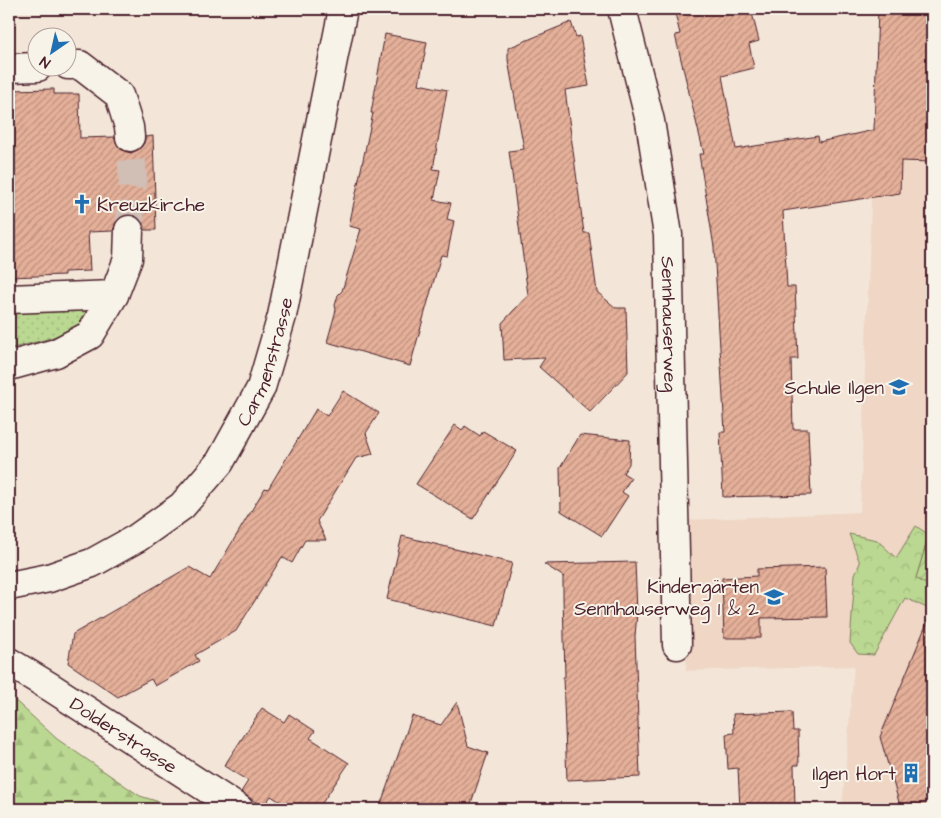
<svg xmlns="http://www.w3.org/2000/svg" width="941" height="818" font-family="'Architects Daughter',sans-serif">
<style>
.built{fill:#efd6c5}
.grass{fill:url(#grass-dots);stroke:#827c5e}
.forest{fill:url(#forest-firs);stroke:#827c5e}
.park{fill:url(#park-crowns);stroke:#827c5e}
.garden{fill:url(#garden-furrows);stroke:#827c5e}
.building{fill:url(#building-hatch);stroke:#4a1f2b}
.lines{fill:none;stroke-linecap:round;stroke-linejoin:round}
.minor-tunnel{stroke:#d1beb5;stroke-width:28;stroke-dasharray:28 14;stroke-linecap:butt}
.minor-casing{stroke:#4a1f2b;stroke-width:31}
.minor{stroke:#f7f3e8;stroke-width:28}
.labels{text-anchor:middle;stroke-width:4;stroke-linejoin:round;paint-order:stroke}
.poi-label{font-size:19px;fill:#4a1f2b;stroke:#f7f3e8;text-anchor:end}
.street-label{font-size:19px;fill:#4a1f2b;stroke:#f7f3e8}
</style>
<defs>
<pattern id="grass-dots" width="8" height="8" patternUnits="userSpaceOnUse" patternTransform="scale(1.25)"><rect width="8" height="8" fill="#bad891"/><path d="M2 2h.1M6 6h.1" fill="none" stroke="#a1b97d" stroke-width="1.8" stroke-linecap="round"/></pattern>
<pattern id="forest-firs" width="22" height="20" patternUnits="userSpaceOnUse" patternTransform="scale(1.25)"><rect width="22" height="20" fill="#bad891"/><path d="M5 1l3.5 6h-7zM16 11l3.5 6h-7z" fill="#a1b97d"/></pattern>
<pattern id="park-crowns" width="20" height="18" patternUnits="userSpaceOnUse" patternTransform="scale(1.25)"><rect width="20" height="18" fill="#bad891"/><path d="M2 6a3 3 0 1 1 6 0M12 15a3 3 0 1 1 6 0" fill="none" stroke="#a1b97d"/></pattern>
<pattern id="garden-furrows" width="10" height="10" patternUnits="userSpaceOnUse" patternTransform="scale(1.25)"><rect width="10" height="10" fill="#bad891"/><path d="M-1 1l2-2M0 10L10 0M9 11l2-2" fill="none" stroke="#a1b97d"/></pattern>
<pattern id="building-hatch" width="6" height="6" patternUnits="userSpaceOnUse" patternTransform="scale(1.25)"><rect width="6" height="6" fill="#e5b099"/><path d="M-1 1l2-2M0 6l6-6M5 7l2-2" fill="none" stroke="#bc8f7d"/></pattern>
</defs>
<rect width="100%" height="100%" fill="#f3e6d8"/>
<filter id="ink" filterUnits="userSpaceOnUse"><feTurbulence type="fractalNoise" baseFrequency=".02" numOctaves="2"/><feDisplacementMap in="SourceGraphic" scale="10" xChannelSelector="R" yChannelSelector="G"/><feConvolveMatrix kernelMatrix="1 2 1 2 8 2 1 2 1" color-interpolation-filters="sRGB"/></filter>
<g filter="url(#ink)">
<path class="built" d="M878,9H932V809H842L854,666L686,671L689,520L860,512Z"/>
<path class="grass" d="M80,308L85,309C85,313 86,318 84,321C75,335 25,344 9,349V313L74,311Z"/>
<path class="forest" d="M9,695L57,739L140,796L182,809H9Z"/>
<path class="park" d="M916,526L929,535L916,578L932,588V615L926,613L927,608L905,598L874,655L858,654L850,643L855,574L860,563L849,534L877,540L896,558Z"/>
<path class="garden" d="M932,533V588L916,578L929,535Z"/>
<g class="building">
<path d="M674,9H751L759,41L749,44L754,68L722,76L736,149L818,136L819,142L874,130L878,9H932V162L901,161L900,193L783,211L787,287H795L798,359H791L793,429H808L811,495L723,497L720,432H725L714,247L699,154H704L675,35L680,34Z"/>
<path d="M571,22L576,37L580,36L589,86L565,90L584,233H589L597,292L616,308H626L628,372L590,412L539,367L545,358L504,360L502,323L528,295L509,151L524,149L508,60V48Z"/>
<path d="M385,34L427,42L419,84L447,90L433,169L440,170L434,200L451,203L447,219L454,221L447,256L441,255L410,366L327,342L336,310L335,305L338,295L342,291L361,229L349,226L373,113H371Z"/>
<path d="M54,89V94H79L80,138L114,137L118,146L124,151L131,153L139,149L144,144L145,137L153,136L156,230H145L143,222L137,217L130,214L122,216L116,222L113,231L88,232L90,271L64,272V275L9,277V90Z"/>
<path d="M343,391L379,413L366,433L373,454L356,458L317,521L326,540H305L292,563L282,557L236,631L195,655L199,661L155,686L151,679L118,697L68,663L73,634L189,567L210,579L265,488L268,489L316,409L327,416Z"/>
<path d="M455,425L462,430L465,426L480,436L483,431L517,451L473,519L416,484Z"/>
<path d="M580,435L630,440L629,464L623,473L631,478L622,492L628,496L602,536L561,511L560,468Z"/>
<path d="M402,536L512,563L496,626L387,599Z"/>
<path d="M635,562L637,613L635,636L640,777L567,780L563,677H565L563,596V576L564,577L544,564Z"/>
<path d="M825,567L827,617L761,618V638H724L722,578L757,576V569Z"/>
<path d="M931,613L932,809H901L880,737Z"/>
<path d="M457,702L468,746L488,753L469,809H379L412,716L441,725Z"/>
<path d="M262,708L284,722L289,714L315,731L310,738L349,763L318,809H292L271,796L263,807L241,792L248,781L224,766Z"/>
<path d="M792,712L793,731H798L799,765H794L795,809H740L738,768L728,769L726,734L734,733L733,714Z"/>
</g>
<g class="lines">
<path class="minor-tunnel" d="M129,230L133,179L130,137"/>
<defs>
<g id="minor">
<path id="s1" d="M622,9L650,121L668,235L677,645"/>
<path d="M68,65H80L119,95L129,127L130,137"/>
<path d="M9,68L38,67"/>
<path d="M9,299L114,295"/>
<path d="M9,366L56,353L90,335L114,295L128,259L129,230"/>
<path id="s2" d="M9,586L49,578L92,563L137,538L182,506L220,462L261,388L282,316L343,9"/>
<path id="s3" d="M9,662L52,688L239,809"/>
</g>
</defs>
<use href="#minor" class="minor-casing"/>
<use href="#minor" class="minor"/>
</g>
</g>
<defs>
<symbol id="church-bare" viewBox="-9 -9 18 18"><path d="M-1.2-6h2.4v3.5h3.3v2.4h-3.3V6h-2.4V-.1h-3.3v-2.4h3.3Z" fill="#1f6fb2" stroke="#f7f3e8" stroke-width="2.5" paint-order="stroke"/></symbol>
<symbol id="school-bare" viewBox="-9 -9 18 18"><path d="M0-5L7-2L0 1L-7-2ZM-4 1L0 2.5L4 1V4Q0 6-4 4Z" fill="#1f6fb2" stroke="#f7f3e8" stroke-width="2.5" paint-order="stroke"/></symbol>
<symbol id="building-bare" viewBox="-9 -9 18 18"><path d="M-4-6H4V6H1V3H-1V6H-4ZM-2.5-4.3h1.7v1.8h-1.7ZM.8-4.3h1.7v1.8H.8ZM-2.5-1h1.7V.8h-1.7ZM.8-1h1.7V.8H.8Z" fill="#1f6fb2" stroke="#f7f3e8" stroke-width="2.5" paint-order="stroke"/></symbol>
</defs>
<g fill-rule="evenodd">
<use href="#church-bare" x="68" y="190" width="28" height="28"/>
<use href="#school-bare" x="885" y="373" width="28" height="28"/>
<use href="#school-bare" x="760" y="583" width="28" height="28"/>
<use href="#building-bare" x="897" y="759" width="28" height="28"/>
</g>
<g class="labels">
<g class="poi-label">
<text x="97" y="211" text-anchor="start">Kreuzkirche</text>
<text x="884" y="394">Schule Ilgen</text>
<text x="759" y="593">Kindergärten<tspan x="759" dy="22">Sennhauserweg 1 &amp; 2</tspan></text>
<text x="896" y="780">Ilgen Hort</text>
</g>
<g class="street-label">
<text dy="7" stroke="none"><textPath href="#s1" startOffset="320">Sennhauserweg</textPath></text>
<text dy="7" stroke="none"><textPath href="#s2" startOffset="362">Carmenstrasse</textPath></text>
<text dy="7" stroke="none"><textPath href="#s3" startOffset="136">Dolderstrasse</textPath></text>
</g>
</g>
<rect width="941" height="818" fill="none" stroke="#f7f3e8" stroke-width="30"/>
<rect x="15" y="15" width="911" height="788" fill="none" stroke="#4a1f2b" stroke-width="2" filter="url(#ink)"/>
<g transform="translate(52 52) rotate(214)"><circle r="24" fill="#f7f3e8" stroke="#b29e9c"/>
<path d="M0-4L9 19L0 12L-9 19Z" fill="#1f6fb2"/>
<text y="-8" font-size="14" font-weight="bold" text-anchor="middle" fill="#4a1f2b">N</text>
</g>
</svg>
